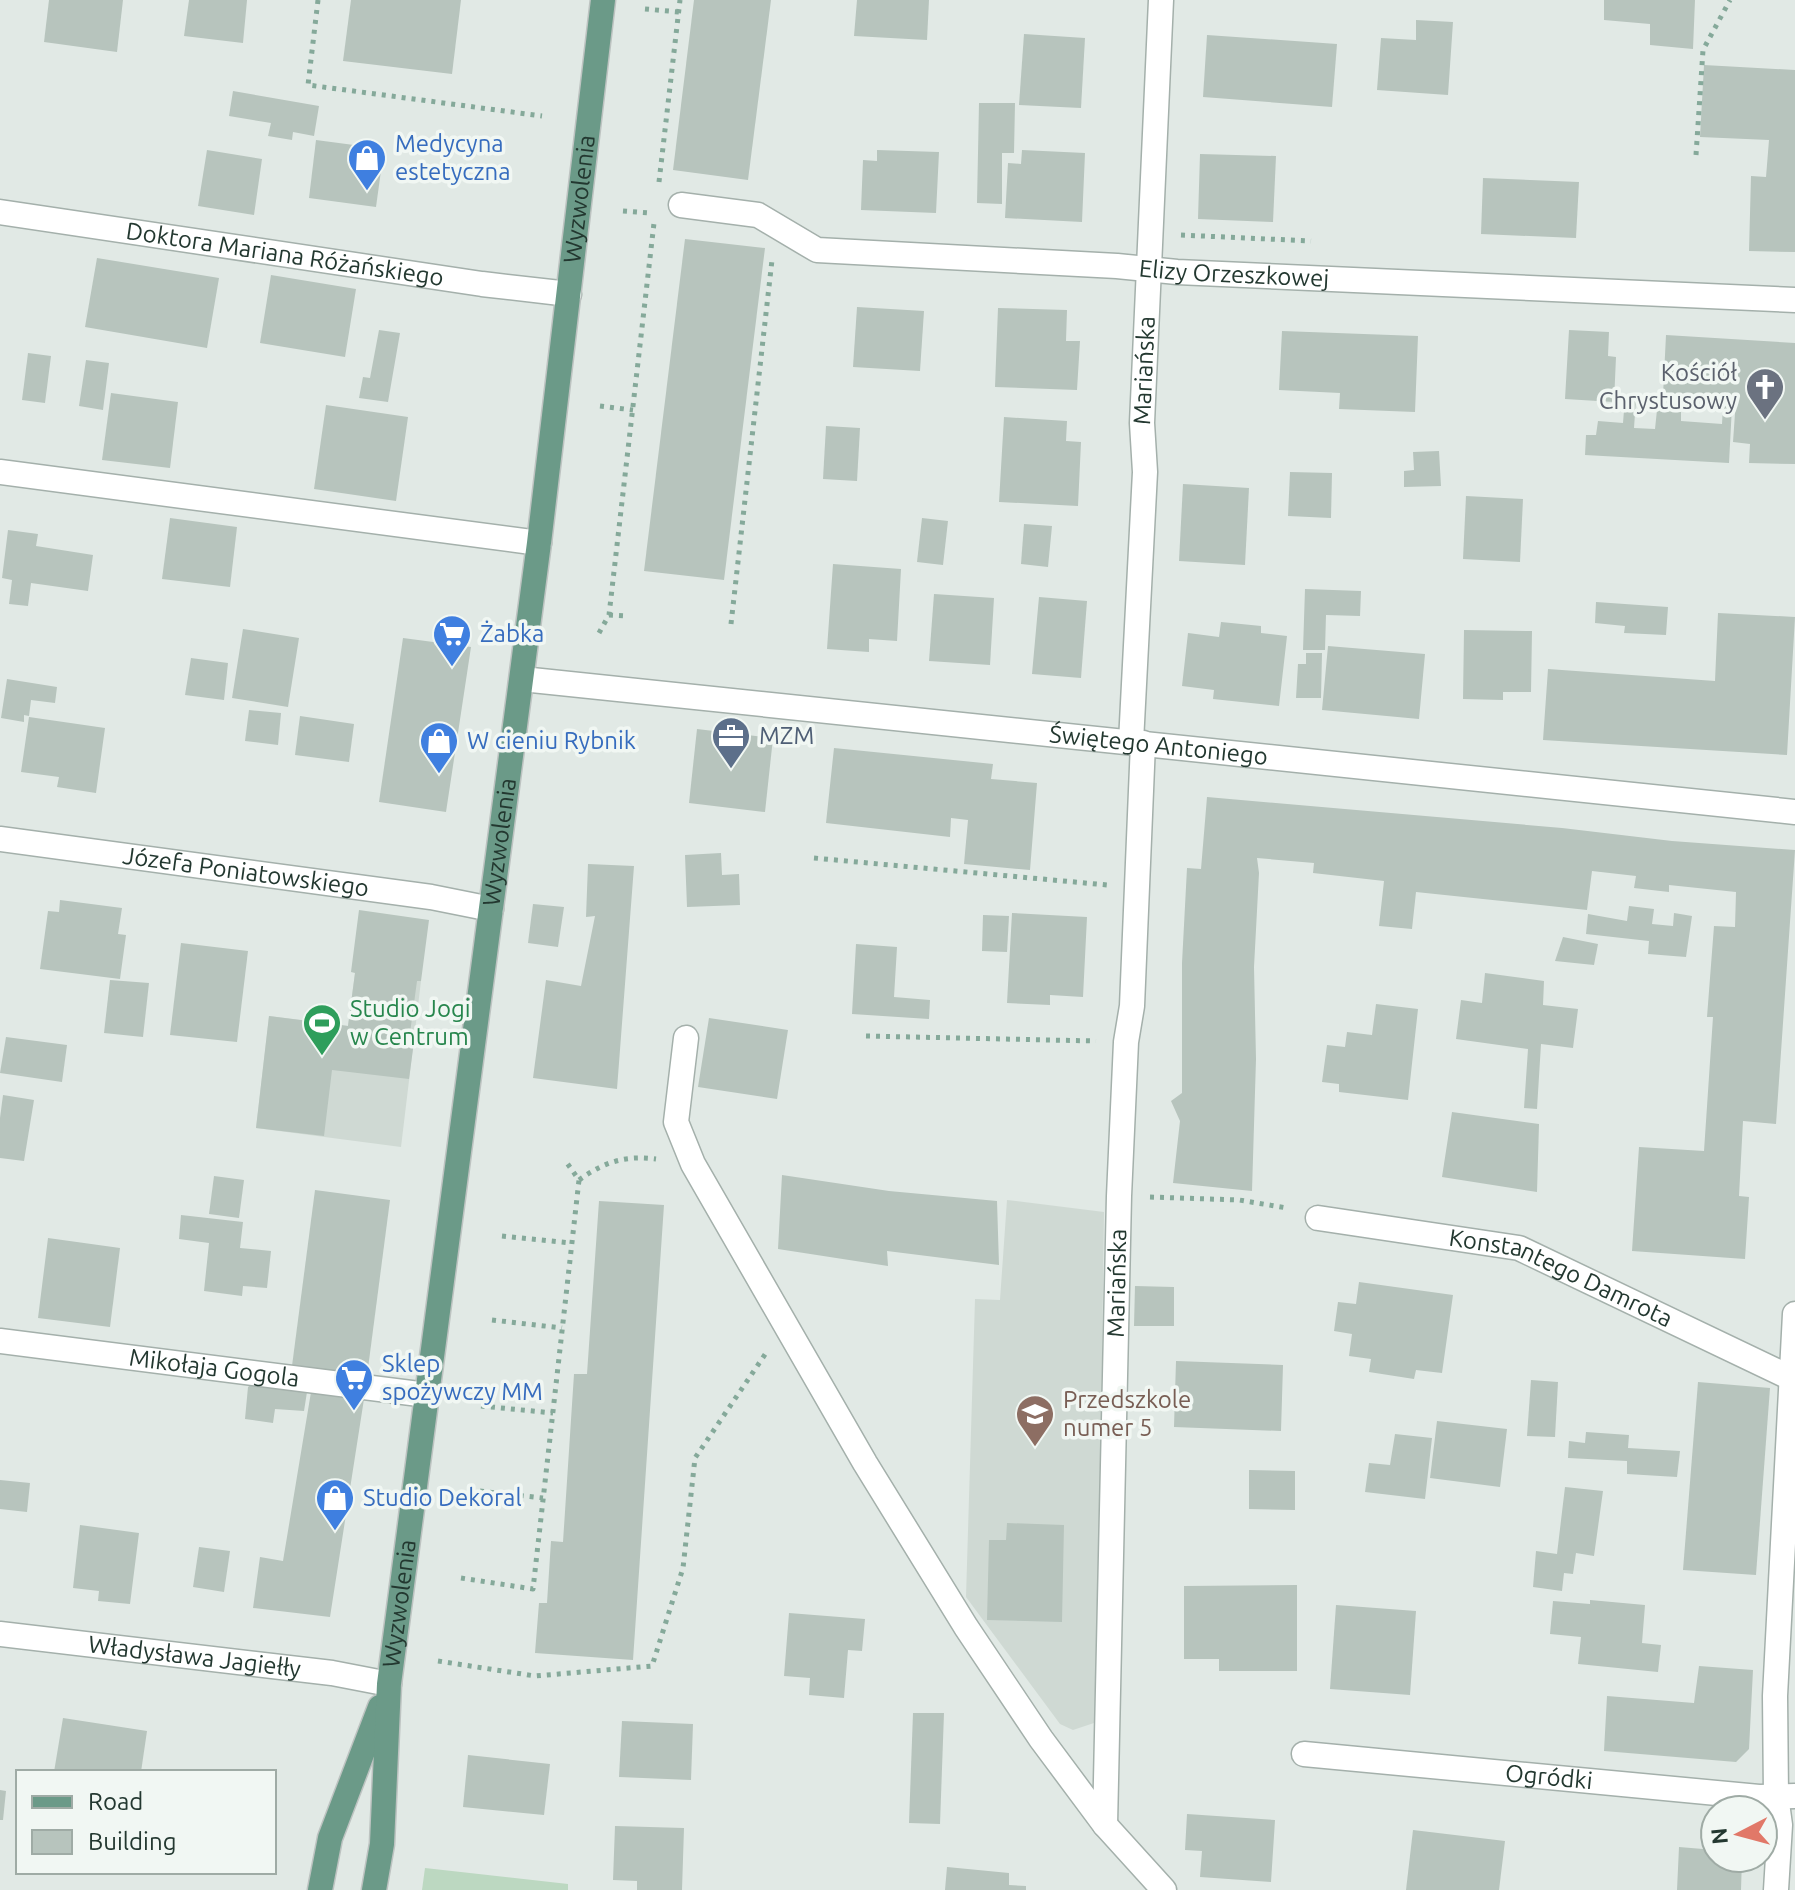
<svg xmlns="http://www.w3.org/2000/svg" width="1795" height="1890" font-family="Ubuntu,sans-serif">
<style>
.built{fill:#cfd9d3}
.green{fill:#bcd8c1}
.building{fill:#b7c4bd}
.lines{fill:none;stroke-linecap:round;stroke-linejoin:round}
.minor-casing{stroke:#a4b0ab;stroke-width:27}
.major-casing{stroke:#bdc3c1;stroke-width:27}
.path{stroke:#85a99a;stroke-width:5;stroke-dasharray:4 6;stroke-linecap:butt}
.minor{stroke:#fff;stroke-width:24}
.major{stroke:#6b9a88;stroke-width:24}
.labels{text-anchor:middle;stroke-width:7;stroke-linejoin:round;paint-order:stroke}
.shop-label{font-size:24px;fill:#366cbe;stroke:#f1f7f3;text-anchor:start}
.street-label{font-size:24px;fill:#233830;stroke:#f1f7f3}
.worship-label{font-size:24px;fill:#5b616d;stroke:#f1f7f3;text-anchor:end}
.service-label{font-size:24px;fill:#4e5e75;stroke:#f1f7f3;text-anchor:start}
.leisure-label{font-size:24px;fill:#27864d;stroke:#f1f7f3;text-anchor:start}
.education-label{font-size:24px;fill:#785e54;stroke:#f1f7f3;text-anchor:start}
</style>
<rect width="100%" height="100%" fill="#e1e9e5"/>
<g class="built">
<path d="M355,973L421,981L401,1147L256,1128L269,1016L348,1026Z"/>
<path d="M1007,1200L1104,1212L1097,1722L1073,1730L1060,1724L966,1597L975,1299L1000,1300Z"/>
</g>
<path class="green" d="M425,1868L568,1884V1890H422Z"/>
<g class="building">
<path d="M49,0H123L117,52L44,42Z"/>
<path d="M189,0H247L243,43L184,36Z"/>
<path d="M351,0H461L452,74L343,61Z"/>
<path d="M694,0H771L748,180L673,170Z"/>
<path d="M857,0H929L927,40L854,36Z"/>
<path d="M1604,0H1695L1693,49L1650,45V24L1604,20Z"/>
<path d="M1416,20L1453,22L1448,95L1377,90L1381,38L1416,40Z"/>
<path d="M1024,34L1085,38L1081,108L1019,105Z"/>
<path d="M1207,35L1337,44L1332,107L1203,97Z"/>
<path d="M1704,65L1795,70V252L1749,251L1751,176L1766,177L1769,140L1700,137Z"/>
<path d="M233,91L319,106L314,136L293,132L292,140L268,136L271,123L229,116Z"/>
<path d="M979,103H1015L1014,153H1002V204L977,203Z"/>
<path d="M316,140L384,149L376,207L309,198Z"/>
<path d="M207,150L262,159L254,215L198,206Z"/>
<path d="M877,150L939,152L936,213L861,210L863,160L877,161Z"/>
<path d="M1022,150L1085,153L1082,222L1005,218L1008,163L1021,164Z"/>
<path d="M1200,154L1276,156L1273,222L1198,219Z"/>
<path d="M1483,178L1579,182L1576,238L1481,234Z"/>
<path d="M685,239L765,248L724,580L644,571Z"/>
<path d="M97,258L219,278L207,348L85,327Z"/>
<path d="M271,275L356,289L345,357L260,343Z"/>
<path d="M857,307L924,311L920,371L853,367Z"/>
<path d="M998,308L1067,310L1066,341H1080L1077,390L995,387Z"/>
<path d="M379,330L400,333L388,402L359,398L363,377L370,378Z"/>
<path d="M1569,330L1609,332L1608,356L1616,357L1614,402L1565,399Z"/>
<path d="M1282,331L1418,336L1415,412L1339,409L1340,393L1279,390Z"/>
<path d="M1666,335L1795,343V464L1749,463L1750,444L1733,442L1736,399L1663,395Z"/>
<path d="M28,353L51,356L45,403L22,400Z"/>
<path d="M86,360L109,363L103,410L79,406Z"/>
<path d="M111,393L178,402L170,468L102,460Z"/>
<path d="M1625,398L1636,399L1634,428L1655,429L1657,410L1681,412V421L1722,424L1723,406H1732L1729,463L1585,455L1586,435H1596L1598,421L1623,423Z"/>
<path d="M326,405L408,417L396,501L314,489Z"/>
<path d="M1004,417L1067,421L1066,441L1081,442L1078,506L999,502Z"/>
<path d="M826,426L860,428L857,481L823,479Z"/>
<path d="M1439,451L1441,486L1404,487V471L1414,470L1413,452Z"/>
<path d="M1290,472L1332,473L1331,518L1288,516Z"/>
<path d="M1183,484L1249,488L1245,565L1179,561Z"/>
<path d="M1466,496L1523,499L1520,562L1463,559Z"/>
<path d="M170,518L237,527L230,587L162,579Z"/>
<path d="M922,518L948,521L943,565L917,562Z"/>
<path d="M1024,524L1052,526L1048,567L1021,564Z"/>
<path d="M8,530L38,534L36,546L93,555L88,591L31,583L28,606L9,604L12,580L2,578Z"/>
<path d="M833,564L901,569L897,641L869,639V652L827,649Z"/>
<path d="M1305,589L1361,591L1360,616L1326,615L1325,650H1303Z"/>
<path d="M934,594L994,598L990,665L929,661Z"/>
<path d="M1039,597L1087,601L1081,678L1032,674Z"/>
<path d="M1596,602L1668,607L1666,635L1624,633L1625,626L1595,623Z"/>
<path d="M1718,613L1795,617L1787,755L1543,740L1548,669L1715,681Z"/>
<path d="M1221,622L1261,626V633L1287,636L1279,706L1213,699L1214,690L1182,686L1188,633L1219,637Z"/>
<path d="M243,629L299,638L288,707L232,698Z"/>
<path d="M1464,630L1532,631L1531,692H1503V700L1463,699Z"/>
<path d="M403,638L471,647L446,812L379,802Z"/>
<path d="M1328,646L1425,654L1419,719L1322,710Z"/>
<path d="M1306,653H1322L1321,698H1296L1298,664H1306Z"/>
<path d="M191,658L228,663L224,700L185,695Z"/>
<path d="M7,679L57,687L55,703L31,700L29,716L24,715V722L1,718Z"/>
<path d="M249,710L281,713L278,745L245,741Z"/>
<path d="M300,716L354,724L349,762L295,755Z"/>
<path d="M29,717L105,728L96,793L57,787L59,777L21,772Z"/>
<path d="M697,729L773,738L765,812L689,803Z"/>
<path d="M834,748L993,764L991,779L1037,783L1030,870L964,864L968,820L951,818L950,837L826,823Z"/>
<path d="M1207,797L1562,828L1672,841L1795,850L1776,1124L1743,1121L1739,1196L1749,1197L1745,1259L1632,1251L1639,1147L1704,1151L1713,1017H1707L1714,926L1735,927L1736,892L1669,885V892L1634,888L1636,876L1592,871L1587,910L1416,892L1412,929L1379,926L1384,881L1313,873L1314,863L1257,858L1259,873L1254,967L1256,1059L1252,1191L1173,1183L1180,1121L1171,1101L1182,1093V963L1187,868L1201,869Z"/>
<path d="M721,853L722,875L739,874L740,905L687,907L685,855Z"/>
<path d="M588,864L634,866L617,1089L533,1078L546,980L581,986L595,916L586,917Z"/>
<path d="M60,900L122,908L118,934L126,935L120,979L40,969L48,911L59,912Z"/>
<path d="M533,904L564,907L558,947L528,943Z"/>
<path d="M1629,906L1654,909L1652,924L1673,926L1674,913L1692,916L1686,957L1648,954L1649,941L1586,934L1588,914L1627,921Z"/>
<path d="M359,910L429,920L421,981H417L410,1033L415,1034L409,1079L332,1070L324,1136L256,1128L269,1016L348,1026L355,973L351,972Z"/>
<path d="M1012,913L1087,917L1083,997L1050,995V1005L1007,1003Z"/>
<path d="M983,915L1009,916L1007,952L982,951Z"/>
<path d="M1563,937L1598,944L1594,965L1555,961Z"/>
<path d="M181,943L248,951L237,1042L170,1035Z"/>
<path d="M856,944L897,947L894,997L930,1000L929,1019L852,1014Z"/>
<path d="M1485,973L1544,981L1543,1005L1578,1009L1573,1048L1541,1044L1537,1109L1524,1108L1528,1049L1456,1039L1461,1000L1482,1003Z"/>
<path d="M110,980L149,983L143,1037L104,1033Z"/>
<path d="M1376,1004L1418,1009L1408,1100L1339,1092V1084L1322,1082L1327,1045L1345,1047L1347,1032L1372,1035Z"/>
<path d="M709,1018L788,1030L777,1099L698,1087Z"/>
<path d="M6,1037L67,1045L62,1082L0,1073Z"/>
<path d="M3,1095L34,1100L24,1161L0,1158V1118Z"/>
<path d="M1452,1112L1539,1124L1537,1192L1442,1177Z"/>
<path d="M782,1175L889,1191L997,1201L999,1265L887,1251L888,1266L778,1249Z"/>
<path d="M214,1176L244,1180L239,1218L209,1214Z"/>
<path d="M315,1190L390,1200L367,1376L292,1366Z"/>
<path d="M599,1201L664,1205L633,1660L535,1653L539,1603H547L551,1541L563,1542L574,1374H587Z"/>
<path d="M181,1215L243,1222L240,1248L271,1251L267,1288L243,1286L242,1296L204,1291L209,1243L179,1239Z"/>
<path d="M48,1238L120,1248L110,1327L38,1318Z"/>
<path d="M1359,1282L1453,1295L1442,1373L1416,1370L1414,1379L1369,1372L1371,1359L1349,1356L1352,1334L1334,1331L1338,1302L1356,1304Z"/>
<path d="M1135,1286L1174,1287V1326H1134Z"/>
<path d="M1176,1361L1283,1365L1281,1431L1174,1427Z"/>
<path d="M1531,1380L1558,1382L1555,1437L1527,1436Z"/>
<path d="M1698,1382L1770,1388L1756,1575L1683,1570Z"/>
<path d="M253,1383L307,1392L304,1411L275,1409L273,1423L245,1419L248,1387Z"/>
<path d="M311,1392L364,1399L330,1617L253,1608L260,1557L283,1561Z"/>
<path d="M1437,1421L1507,1429L1500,1487L1430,1478Z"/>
<path d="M1586,1432L1629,1435L1628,1448L1680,1451L1677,1477L1627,1474V1461L1568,1458L1569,1441L1585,1443Z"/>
<path d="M1395,1434L1432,1438L1425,1499L1365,1492L1369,1463L1390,1465Z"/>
<path d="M1249,1470L1295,1471V1510L1249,1509Z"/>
<path d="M0,1480L30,1483L27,1512L0,1509Z"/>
<path d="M1565,1487L1603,1491L1594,1556L1576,1553L1573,1574L1564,1573L1562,1591L1533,1587L1536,1551L1557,1554Z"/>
<path d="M1007,1523L1064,1525L1062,1622L987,1620L989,1540H1006Z"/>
<path d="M80,1525L139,1533L130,1604L98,1601L99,1591L73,1588Z"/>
<path d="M199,1547L230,1551L224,1592L193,1587Z"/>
<path d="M1297,1585V1671H1219V1659H1184V1586Z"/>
<path d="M1590,1600L1645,1605L1642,1643L1661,1645L1658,1672L1578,1664L1581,1637L1550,1634L1553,1601L1590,1604Z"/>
<path d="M1336,1605L1416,1611L1410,1695L1330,1689Z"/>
<path d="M789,1613L865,1619L862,1651L848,1650L844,1698L809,1695L810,1678L784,1676Z"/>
<path d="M1699,1666L1753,1670L1749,1749L1736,1762L1604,1751L1607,1696L1694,1703Z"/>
<path d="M913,1713H944L940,1824L909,1823Z"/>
<path d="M63,1718L147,1731L141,1772H54Z"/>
<path d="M622,1721L693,1724L691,1780L619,1777Z"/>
<path d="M468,1755L550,1764L544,1815L463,1807Z"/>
<path d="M0,1790L6,1791L3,1820H0Z"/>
<path d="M1187,1814L1275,1820L1271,1882L1200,1877L1202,1851L1185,1850Z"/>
<path d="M615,1826L684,1828L682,1890H637V1881L613,1880Z"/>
<path d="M1413,1830L1505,1841L1499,1890H1406Z"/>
<path d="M1679,1847L1715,1850V1858H1742L1741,1890H1677Z"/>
<path d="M947,1867L1009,1873V1885L1026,1886V1890H945Z"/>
</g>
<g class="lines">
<defs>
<g id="minor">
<path id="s1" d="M681,205L758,215L817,250L1117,266L1177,272L1795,300"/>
<path id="s2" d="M0,212L482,284L569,294"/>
<path d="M0,472L539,543"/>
<path id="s3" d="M522,679L1795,812"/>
<path id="s4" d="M1131,742L1145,472L1142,423L1161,0"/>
<path id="s5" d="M0,839L431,897L491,909"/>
<path d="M686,1038L676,1122L693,1164L865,1463L966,1627L1041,1739L1105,1825L1164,1890"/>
<path id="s6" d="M1318,1218L1519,1248L1791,1378"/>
<path id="s7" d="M0,1341L427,1395"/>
<path id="s8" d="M0,1634L332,1673L389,1684"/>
<path id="s9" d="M1304,1754L1759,1797L1795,1796"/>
<path id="s10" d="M1105,1825L1119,1196L1126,1042L1132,1006L1143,743"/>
<path d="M1776,1890L1780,1825L1776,1796L1775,1696L1795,1314"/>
</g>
<g id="major">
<path d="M320,1890L330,1838L380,1707"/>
<path id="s11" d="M374,1890L382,1844L389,1684L539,543L603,0"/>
</g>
</defs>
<use href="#minor" class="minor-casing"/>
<use href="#major" class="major-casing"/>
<g class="path">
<path d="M318,0L308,85L542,116"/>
<path d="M645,9L679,12"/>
<path d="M1696,155L1703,50L1730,0"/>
<path d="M659,182L680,0"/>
<path d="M623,211L650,213"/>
<path d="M1181,235L1311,241"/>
<path d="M600,406L633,410"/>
<path d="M609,615L627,616"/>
<path d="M731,624L772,260"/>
<path d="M599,633L609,615L654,223"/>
<path d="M814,858L1107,885"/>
<path d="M866,1036L1096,1041"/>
<path d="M579,1180C604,1162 625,1155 656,1159"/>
<path d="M1150,1197L1239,1200L1287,1208"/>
<path d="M502,1236L571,1243"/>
<path d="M492,1320L562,1328"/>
<path d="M481,1406L553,1413"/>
<path d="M470,1490L543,1498"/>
<path d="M461,1578L533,1589L579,1180L567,1163"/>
<path d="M438,1661L535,1676L652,1666L683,1568L695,1458L766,1353"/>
</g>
<use href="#minor" class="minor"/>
<use href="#major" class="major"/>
</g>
<defs>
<symbol id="shop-pin" viewBox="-11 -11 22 30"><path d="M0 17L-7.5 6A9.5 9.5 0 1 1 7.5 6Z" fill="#3f7fe0" stroke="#f1f7f3"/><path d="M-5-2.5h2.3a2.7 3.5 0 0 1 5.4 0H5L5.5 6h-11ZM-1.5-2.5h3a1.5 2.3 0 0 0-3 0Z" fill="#fff"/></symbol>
<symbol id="church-pin" viewBox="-11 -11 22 30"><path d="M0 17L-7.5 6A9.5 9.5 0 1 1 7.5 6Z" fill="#6b7280" stroke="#f1f7f3"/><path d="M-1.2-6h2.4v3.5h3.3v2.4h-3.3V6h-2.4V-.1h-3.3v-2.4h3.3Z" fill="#fff"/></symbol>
<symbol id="supermarket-pin" viewBox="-11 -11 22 30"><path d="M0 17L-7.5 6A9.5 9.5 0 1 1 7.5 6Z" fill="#3f7fe0" stroke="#f1f7f3"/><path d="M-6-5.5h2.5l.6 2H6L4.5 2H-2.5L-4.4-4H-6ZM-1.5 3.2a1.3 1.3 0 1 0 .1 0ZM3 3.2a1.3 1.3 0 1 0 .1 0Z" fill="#fff"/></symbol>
<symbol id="office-pin" viewBox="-11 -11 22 30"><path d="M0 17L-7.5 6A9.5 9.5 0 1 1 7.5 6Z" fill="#5c6f8a" stroke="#f1f7f3"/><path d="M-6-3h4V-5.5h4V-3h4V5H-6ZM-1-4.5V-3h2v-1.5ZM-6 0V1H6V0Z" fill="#fff"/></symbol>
<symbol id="stadium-pin" viewBox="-11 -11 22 30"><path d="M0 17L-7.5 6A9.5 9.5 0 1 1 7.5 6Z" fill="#2e9e5b" stroke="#f1f7f3"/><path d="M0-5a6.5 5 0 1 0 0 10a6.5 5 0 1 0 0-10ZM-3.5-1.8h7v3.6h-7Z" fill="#fff"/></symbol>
<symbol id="school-pin" viewBox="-11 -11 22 30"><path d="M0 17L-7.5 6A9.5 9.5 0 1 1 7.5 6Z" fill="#8d6e63" stroke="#f1f7f3"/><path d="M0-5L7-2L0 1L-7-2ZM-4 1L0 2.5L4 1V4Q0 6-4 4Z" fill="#fff"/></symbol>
</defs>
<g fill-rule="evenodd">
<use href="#shop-pin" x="345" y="136" width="44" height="60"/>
<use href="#church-pin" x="1743" y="365" width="44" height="60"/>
<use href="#supermarket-pin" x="430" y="612" width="44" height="60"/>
<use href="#office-pin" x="709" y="714" width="44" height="60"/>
<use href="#shop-pin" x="417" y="719" width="44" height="60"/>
<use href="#stadium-pin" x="300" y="1001" width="44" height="60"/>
<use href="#supermarket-pin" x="332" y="1356" width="44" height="60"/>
<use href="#school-pin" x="1013" y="1392" width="44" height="60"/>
<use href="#shop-pin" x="313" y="1476" width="44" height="60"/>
</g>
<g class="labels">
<g class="shop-label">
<text x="395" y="152">Medycyna<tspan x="395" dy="28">estetyczna</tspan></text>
<text x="480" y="642">Żabka</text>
<text x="467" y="749">W cieniu Rybnik</text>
<text x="382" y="1372">Sklep<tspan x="382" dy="28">spożywczy MM</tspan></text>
<text x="363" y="1506">Studio Dekoral</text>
</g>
<g class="street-label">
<text dy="8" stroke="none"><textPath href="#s11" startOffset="1704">Wyzwolenia</textPath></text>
<text dy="8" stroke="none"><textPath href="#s2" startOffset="288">Doktora Mariana Różańskiego</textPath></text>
<text dy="8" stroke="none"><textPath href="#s1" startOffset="564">Elizy Orzeszkowej</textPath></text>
<text dy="8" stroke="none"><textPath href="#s4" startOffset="372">Mariańska</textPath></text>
<text dy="8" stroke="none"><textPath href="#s3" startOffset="640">Świętego Antoniego</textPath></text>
<text dy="8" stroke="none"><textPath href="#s11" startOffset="1056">Wyzwolenia</textPath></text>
<text dy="8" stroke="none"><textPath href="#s5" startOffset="248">Józefa Poniatowskiego</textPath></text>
<text dy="8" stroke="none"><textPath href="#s6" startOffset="252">Konstantego Damrota</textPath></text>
<text dy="8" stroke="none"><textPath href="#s10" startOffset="542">Mariańska</textPath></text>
<text dy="8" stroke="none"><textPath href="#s7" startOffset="216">Mikołaja Gogola</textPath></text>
<text dy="8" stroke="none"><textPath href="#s11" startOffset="288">Wyzwolenia</textPath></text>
<text dy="8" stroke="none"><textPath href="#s8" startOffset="196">Władysława Jagiełły</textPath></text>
<text dy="8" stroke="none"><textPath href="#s9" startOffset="246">Ogródki</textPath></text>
</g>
<g class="worship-label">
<text x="1737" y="381">Kościół<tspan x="1737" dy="28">Chrystusowy</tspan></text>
</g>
<g class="service-label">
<text x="759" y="744">MZM</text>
</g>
<g class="leisure-label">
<text x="350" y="1017">Studio Jogi<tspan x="350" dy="28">w Centrum</tspan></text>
</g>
<g class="education-label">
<text x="1063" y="1408">Przedszkole<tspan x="1063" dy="28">numer 5</tspan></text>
</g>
</g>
<rect x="16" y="1770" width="260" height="104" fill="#f1f7f3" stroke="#9faba5" stroke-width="2"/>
<rect x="32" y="1796" width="40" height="12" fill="#6b9a88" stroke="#9faba5" stroke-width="2"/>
<text x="88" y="1810" font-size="24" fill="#233830">Road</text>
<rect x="32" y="1830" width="40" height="24" fill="#b7c4bd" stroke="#9faba5" stroke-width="2"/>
<text x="88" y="1850" font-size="24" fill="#233830">Building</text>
<g transform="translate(1739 1834) rotate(264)"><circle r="38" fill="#f1f7f3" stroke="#9faba5" stroke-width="2"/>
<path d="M0-6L14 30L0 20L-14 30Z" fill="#e17868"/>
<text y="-12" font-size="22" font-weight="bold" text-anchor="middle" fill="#233830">N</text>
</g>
</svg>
